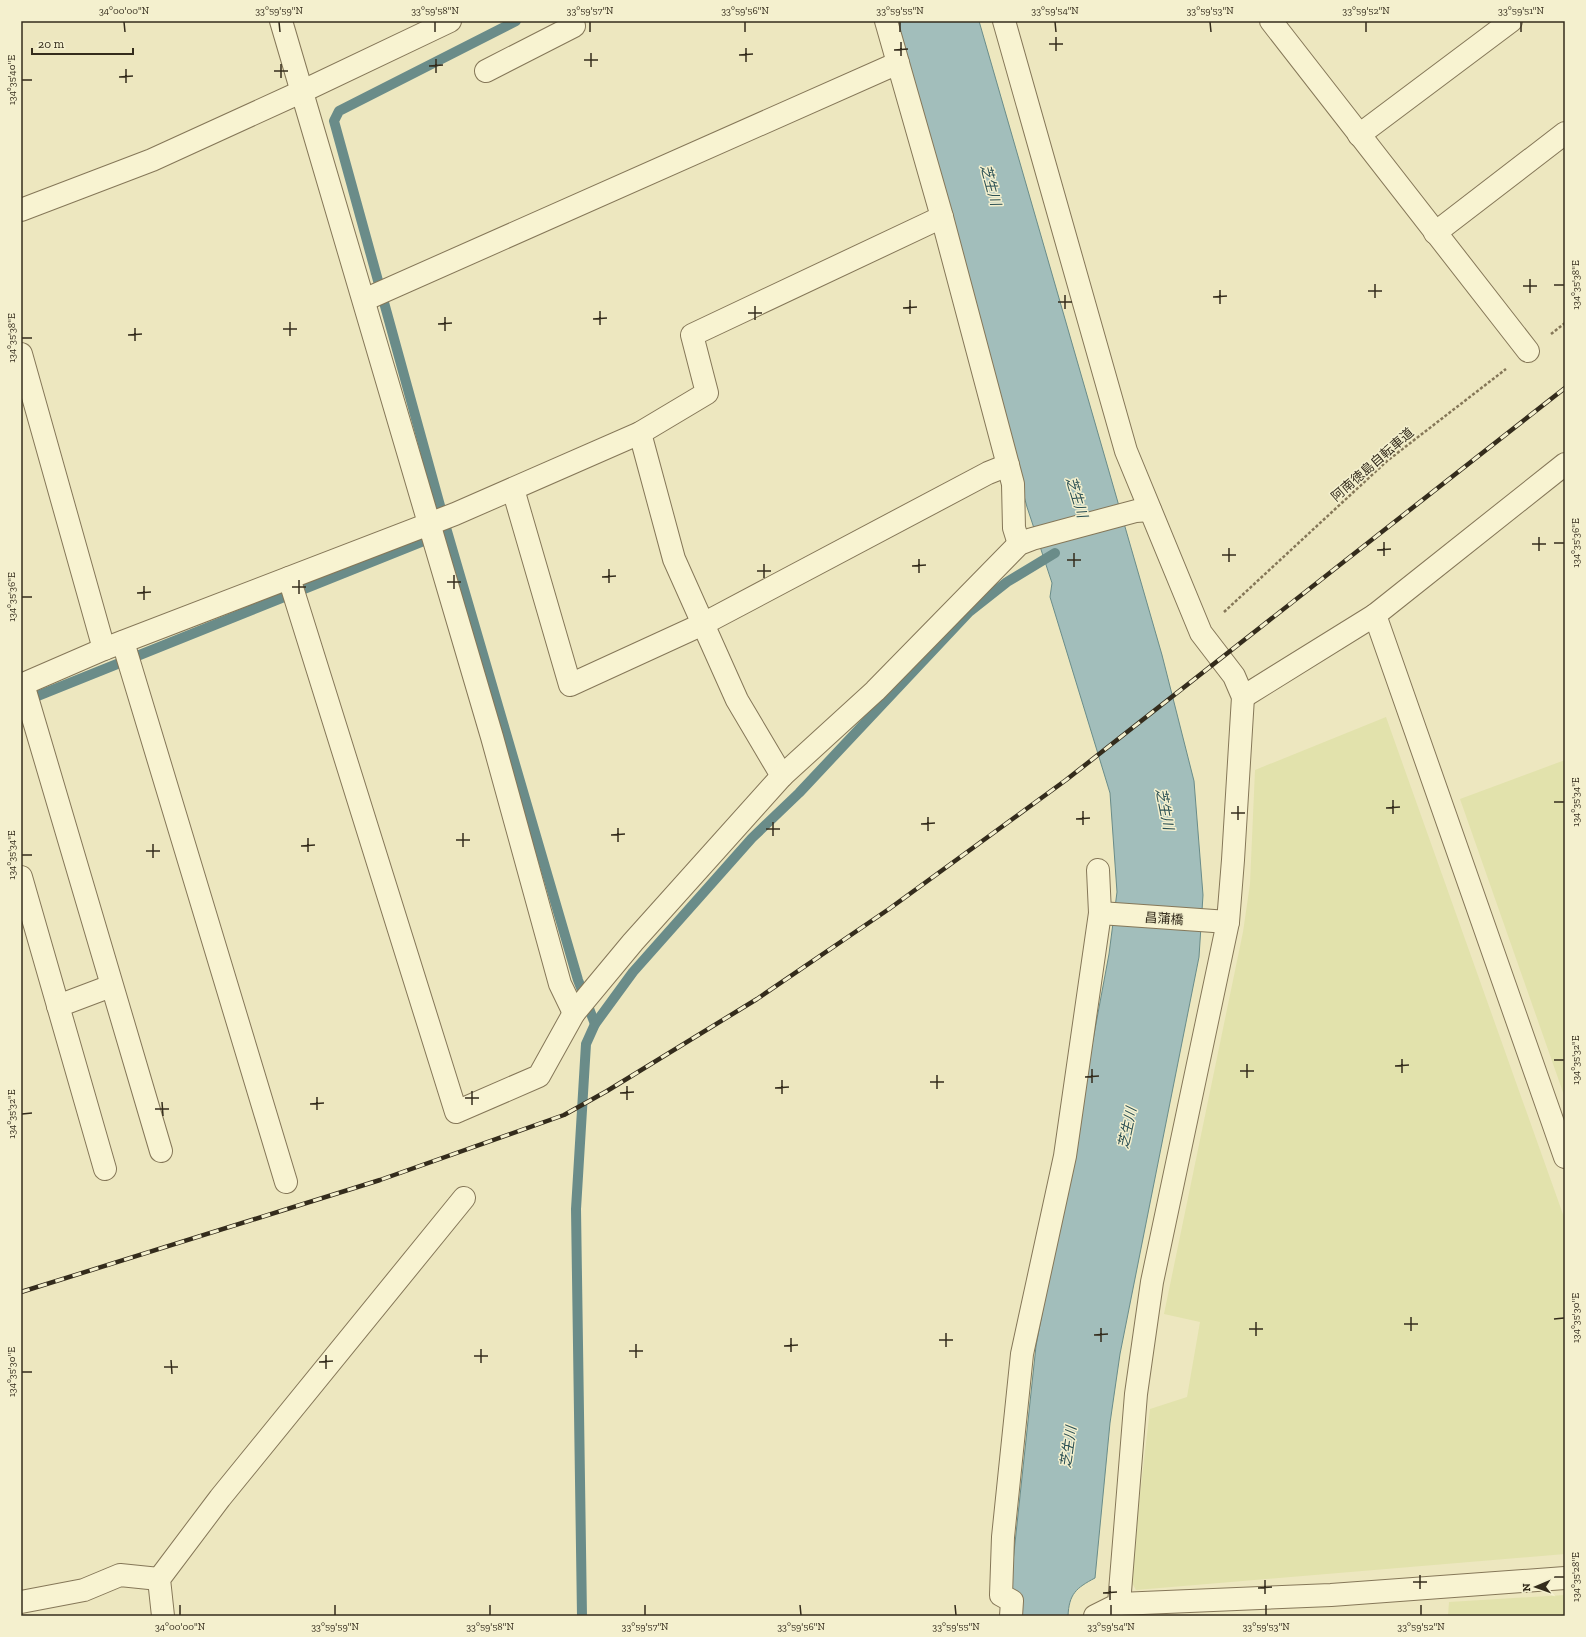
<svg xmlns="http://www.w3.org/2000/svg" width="1586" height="1637" font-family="'Zilla Slab','Noto Sans JP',serif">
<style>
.farmland{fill:#e2e2ac}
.water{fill:#a2bebb;stroke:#6a8c89}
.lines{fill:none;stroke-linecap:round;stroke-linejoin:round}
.stream{stroke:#6a8c89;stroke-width:10}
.minor-casing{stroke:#857758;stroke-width:24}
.path{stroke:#857758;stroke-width:2.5;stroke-dasharray:3 2;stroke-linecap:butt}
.minor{stroke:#f8f3d1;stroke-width:22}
.rail-casing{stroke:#342c1c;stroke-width:4.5}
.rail{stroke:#f4f0ce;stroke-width:3;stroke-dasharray:9;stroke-linecap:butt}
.ticks{fill:none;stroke:#342c1c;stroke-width:1.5}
.labels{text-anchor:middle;stroke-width:3;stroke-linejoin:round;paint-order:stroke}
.street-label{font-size:13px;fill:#342c1c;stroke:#f4f0ce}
.water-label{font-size:14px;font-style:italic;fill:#2b5054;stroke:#f4f0ce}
.neatline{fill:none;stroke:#342c1c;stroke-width:1.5}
.ticks-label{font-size:10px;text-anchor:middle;fill:#342c1c}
</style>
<rect width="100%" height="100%" fill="#ede7bf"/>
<g class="farmland">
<path d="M1386,717L1565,1220V1554L1136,1590L1130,1579L1150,1409L1187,1397L1200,1322L1164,1314L1243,932L1250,884L1255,770Z"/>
<path d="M1565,760V1098L1460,799Z"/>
<path d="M1565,1595V1616H1448L1449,1602Z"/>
</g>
<path class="water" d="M894,21H979L1162,655L1194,781L1203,895L1199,957L1120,1354L1110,1423L1095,1578C1076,1588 1069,1594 1068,1616H1022L1010,1590L1036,1346L1109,954L1117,892L1110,793L1050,597L1052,583L1027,507Z"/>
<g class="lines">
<g class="stream">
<path d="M516,21L339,111L334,121L447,531L578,980L595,1024"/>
<path d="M25,701L436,536"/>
<path d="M582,1616L576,1209L586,1044L595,1024L633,972L752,838L799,793L969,612L1007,582L1055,553"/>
</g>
<defs>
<g id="minor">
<path d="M281,21L492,737L560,984L574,1013"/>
<path d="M886,21L942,217L1013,484L1014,528L1019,544"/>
<path d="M1004,21L1126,451L1201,633L1234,676L1243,697L1233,860L1228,922L1152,1282L1136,1394L1119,1604L1095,1616"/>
<path d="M1271,21L1528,351"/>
<path d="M486,71L574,26L572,21"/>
<path d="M1359,135L1511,21"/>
<path d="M21,210L152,160L303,91L450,21"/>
<path d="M1435,233L1565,133"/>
<path d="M364,300L898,63"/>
<path d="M21,354L104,649"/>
<path d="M640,433L674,559L737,700L782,776"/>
<path d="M513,489L570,685L703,624L988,473L1008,465"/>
<path d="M289,578L456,1112L539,1076L574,1013L633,942L782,776L875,691L1019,544L1032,539L1136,511L1150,510"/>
<path d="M1375,615L1565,1157"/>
<path d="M123,642L286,1182"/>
<path d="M23,684L161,1151"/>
<path d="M21,685L104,649L455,514L640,433L707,393L692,335L942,217"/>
<path d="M1243,697L1375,615L1565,464"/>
<path d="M21,877L105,1169"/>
<path d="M1100,913L1228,922"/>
<path d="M58,1006L111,986"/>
<path d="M21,1602L84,1590L120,1575L159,1579"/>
<path d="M1119,1604L1331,1595L1565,1578"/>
<path d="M163,1616L159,1579L220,1498L464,1198"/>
<path d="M1011,1616L1012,1601L1001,1595L1003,1537L1022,1354L1065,1156L1100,913L1098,870"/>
</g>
</defs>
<use href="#minor" class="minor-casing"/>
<g class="path">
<path d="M1551,334L1565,323"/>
<path d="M1224,612L1387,461L1506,369"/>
</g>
<use href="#minor" class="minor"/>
<defs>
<path id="rail" d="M21,1292L380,1180L564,1115L607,1091L757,999L889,909L1066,780L1565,388"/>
</defs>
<use href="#rail" class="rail-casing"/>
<use href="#rail" class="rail"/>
</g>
<path class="ticks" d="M124,22L125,32M279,22L280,32M435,22V32M590,22V32M745,22V32M900,22V32M1055,22L1056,32M1210,22L1211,32M1366,22V32M1521,22V32M1056,37V51M901,42V56M1049,44H1063M746,48V62M894,50L908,49M591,53V67M739,55L753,54M436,59V73M584,60H598M281,64V78M429,66L443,65M126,69V83M274,71H288M119,77L133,76M22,80H32M1530,279V293M1375,284V298M1554,285H1564M1523,286H1537M1220,290V304M1368,291H1382M1065,295V309M1213,297L1227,296M910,300V314M1058,302H1072M755,306V320M903,308L917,307M600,311V325M748,313H762M445,317V331M593,319L607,318M290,322V336M438,324L452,323M135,328V341M283,329H297M128,335L142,334M22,338H32M1539,537V551M1384,542V556M1554,543H1564M1532,544H1546M1229,548V562M1377,550L1391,549M1074,553V567M1222,555H1236M919,559V573M1067,560H1081M764,564V578M912,566L926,565M609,569V583M757,571H771M454,575V589M602,577L616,576M299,580V594M447,582H461M144,586V600M292,587H306M137,593L151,592M22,597H32M1393,800V814M1554,802H1564M1238,806V820M1386,808L1400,807M1083,811V825M1231,813H1245M928,817V831M1076,819L1090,818M773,822V836M921,824L935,823M618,828V842M766,829H780M463,833V847M611,835L625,834M308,838V852M456,840H470M153,844V858M301,846L315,845M146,851H160M22,855H32M1402,1059V1073M1554,1060H1564M1247,1064V1078M1395,1066L1409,1065M1092,1069V1083M1240,1071H1254M937,1075V1089M1085,1077L1099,1076M782,1080V1094M930,1082H944M627,1086V1100M775,1088L789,1087M472,1091V1105M620,1093L634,1092M317,1097V1110M465,1098H479M162,1102L163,1116M310,1104L324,1103M155,1109H169M22,1114L32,1113M1411,1317V1331M1554,1319L1564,1318M1256,1322V1336M1404,1324H1418M1101,1328V1342M1249,1329H1263M946,1333V1347M1094,1335L1108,1334M791,1338V1352M939,1340H953M636,1344V1358M784,1346L798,1345M481,1349V1363M629,1351H643M326,1355V1369M474,1356H488M171,1360L172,1374M319,1362L333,1361M164,1367H178M22,1372H32M1420,1575V1589M1554,1577H1564M1265,1580V1594M1413,1582H1427M1110,1586V1600M1258,1588L1272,1587M1103,1593L1117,1592M180,1605V1615M335,1605V1615M490,1605V1615M645,1605V1615M800,1605L801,1615M955,1605L956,1615M1111,1605V1615M1266,1605V1615M1421,1605V1615"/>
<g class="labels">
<g class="street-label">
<text transform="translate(1372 464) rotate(-41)" y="5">阿南徳島自転車道</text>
<text transform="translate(1164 918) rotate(4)" y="5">昌蒲橋</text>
</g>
<g class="water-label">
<text transform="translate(991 185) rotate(75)" y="5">芝生川</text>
<text transform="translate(1077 497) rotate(73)" y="5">芝生川</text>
<text transform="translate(1165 809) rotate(79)" y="5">芝生川</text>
<text transform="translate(1127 1128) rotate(-78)" y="5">芝生川</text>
<text transform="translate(1068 1447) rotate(-82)" y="5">芝生川</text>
</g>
</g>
<rect width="1586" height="1637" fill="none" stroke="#f4f0ce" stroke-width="44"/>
<g transform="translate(1536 1587) rotate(268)" stroke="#f4f0ce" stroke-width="3" paint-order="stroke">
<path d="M0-3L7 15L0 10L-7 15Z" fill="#342c1c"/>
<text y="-6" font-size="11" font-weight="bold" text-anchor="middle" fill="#342c1c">N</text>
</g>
<path d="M32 48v6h101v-6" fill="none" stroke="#342c1c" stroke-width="2"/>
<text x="38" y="48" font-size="12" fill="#342c1c" stroke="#f4f0ce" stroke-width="3" paint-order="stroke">20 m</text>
<rect x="22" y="22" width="1542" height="1593" class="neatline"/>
<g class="ticks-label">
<text x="124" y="14">34°00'00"N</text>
<text x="279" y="14">33°59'59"N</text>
<text x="435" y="14">33°59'58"N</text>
<text x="590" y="14">33°59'57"N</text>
<text x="745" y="14">33°59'56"N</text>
<text x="900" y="14">33°59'55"N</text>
<text x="1055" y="14">33°59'54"N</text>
<text x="1210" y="14">33°59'53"N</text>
<text x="1366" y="14">33°59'52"N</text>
<text x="1521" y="14">33°59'51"N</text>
<text transform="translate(11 80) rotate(-90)" y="4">134°35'40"E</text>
<text transform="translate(1575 285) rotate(-90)" y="4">134°35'38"E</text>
<text transform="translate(11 338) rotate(-90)" y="4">134°35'38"E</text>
<text transform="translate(1575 543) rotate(-90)" y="4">134°35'36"E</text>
<text transform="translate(11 597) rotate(-90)" y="4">134°35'36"E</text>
<text transform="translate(1575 802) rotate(-90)" y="4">134°35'34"E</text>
<text transform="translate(11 855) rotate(-90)" y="4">134°35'34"E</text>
<text transform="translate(1575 1060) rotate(-90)" y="4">134°35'32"E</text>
<text transform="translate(11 1114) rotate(-90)" y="4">134°35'32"E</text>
<text transform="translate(1575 1318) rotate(-90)" y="4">134°35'30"E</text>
<text transform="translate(11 1372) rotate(-90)" y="4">134°35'30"E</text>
<text transform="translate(1575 1577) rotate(-90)" y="4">134°35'28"E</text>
<text x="180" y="1630">34°00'00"N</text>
<text x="335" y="1630">33°59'59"N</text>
<text x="490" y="1630">33°59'58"N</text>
<text x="645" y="1630">33°59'57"N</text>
<text x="801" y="1630">33°59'56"N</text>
<text x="956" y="1630">33°59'55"N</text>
<text x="1111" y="1630">33°59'54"N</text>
<text x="1266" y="1630">33°59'53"N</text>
<text x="1421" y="1630">33°59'52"N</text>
</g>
</svg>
